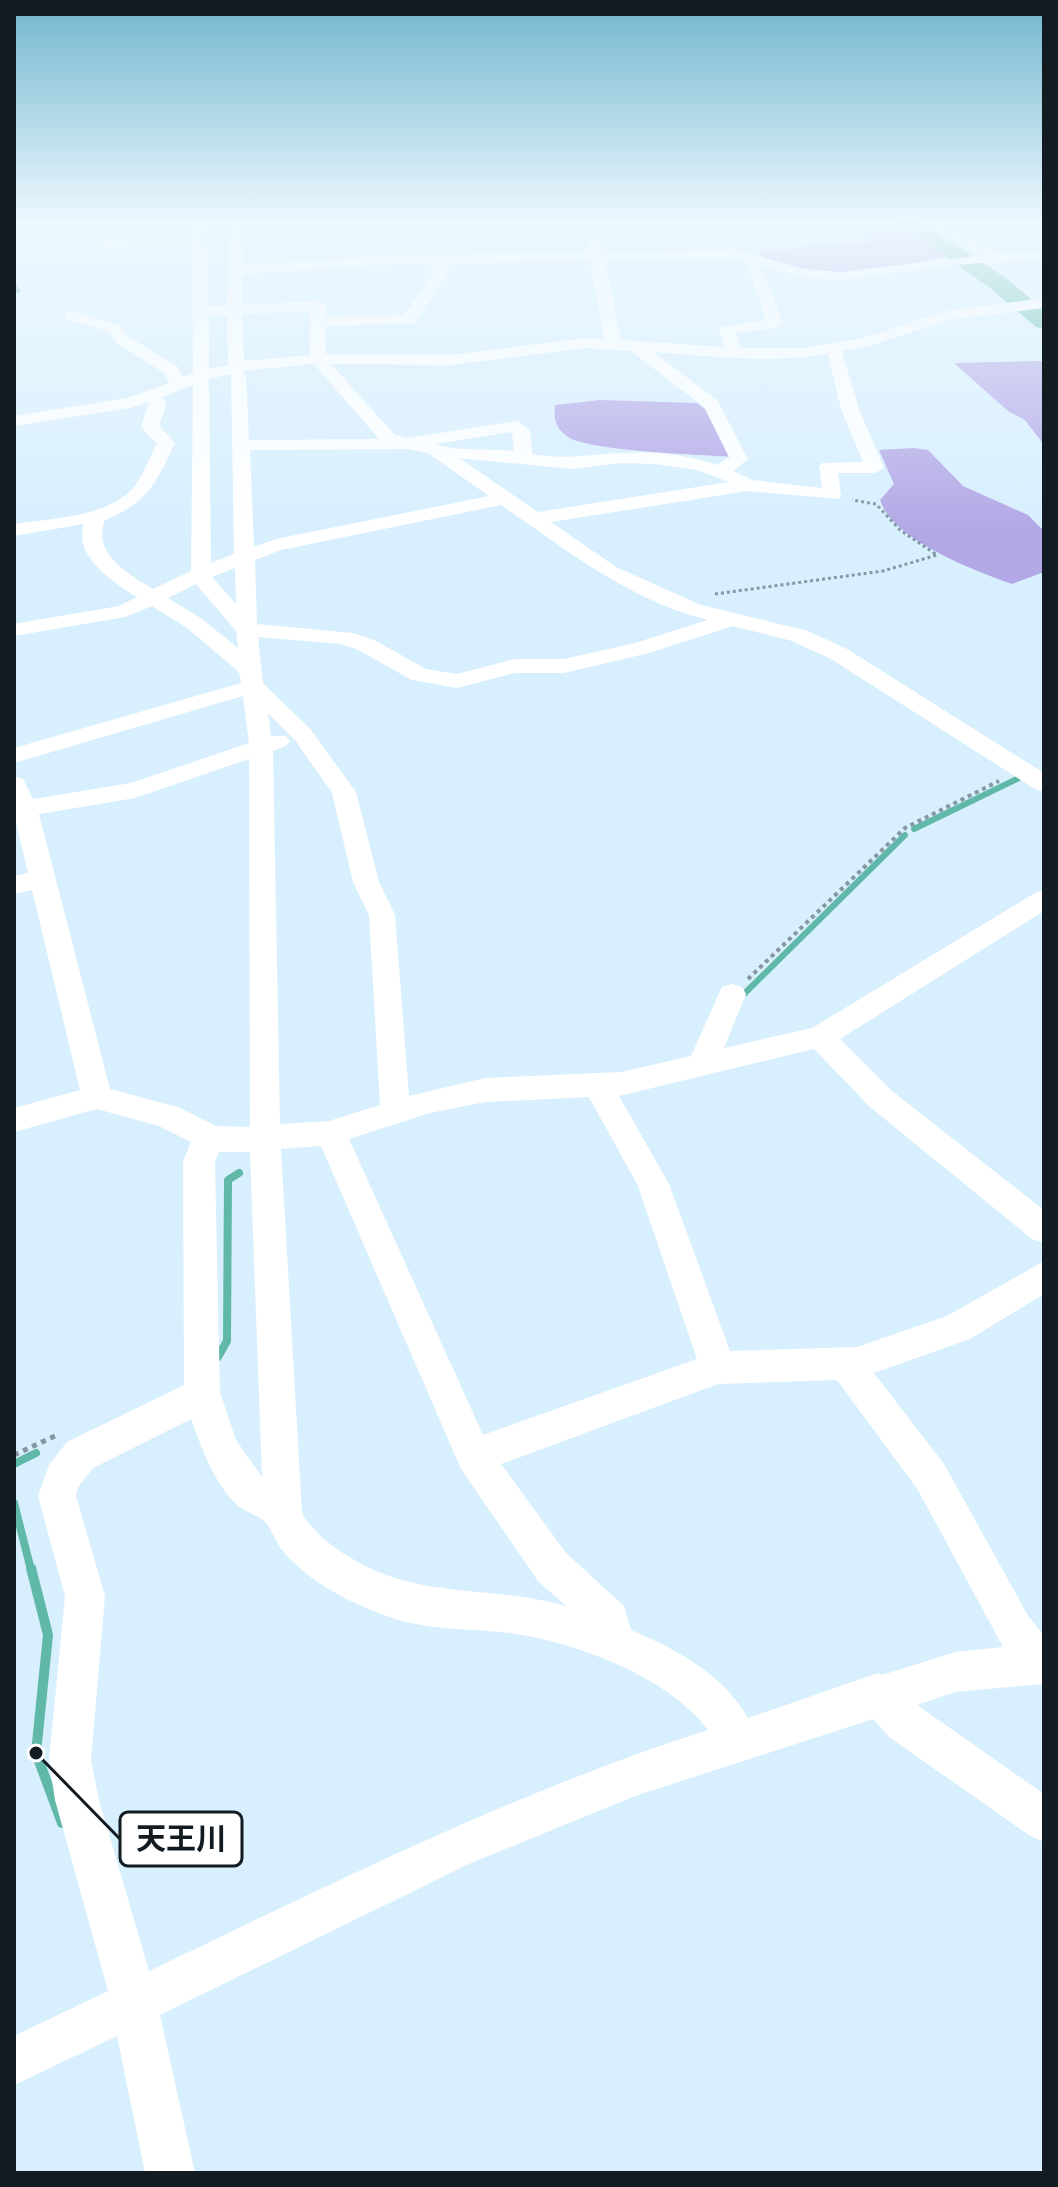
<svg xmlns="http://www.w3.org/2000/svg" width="1058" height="2187" font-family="'PT Sans Narrow','Noto Sans JP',sans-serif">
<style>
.forest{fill:#b3a8e6}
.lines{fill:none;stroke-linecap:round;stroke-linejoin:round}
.stream-far3{stroke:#60b8a8;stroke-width:4}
.stream-far2{stroke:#60b8a8;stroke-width:6}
.stream-far1{stroke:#60b8a8;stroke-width:8}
.stream{stroke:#60b8a8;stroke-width:10}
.river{fill:#60b8a8;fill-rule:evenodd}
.path-far2{stroke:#8597a2;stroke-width:3;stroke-dasharray:3 3;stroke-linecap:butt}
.path-far1{stroke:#8597a2;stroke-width:4;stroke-dasharray:4 4;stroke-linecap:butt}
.path{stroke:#8597a2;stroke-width:5;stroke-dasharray:5 5;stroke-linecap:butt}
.minor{fill:#fff;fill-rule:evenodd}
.leader{fill:none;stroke:#111b21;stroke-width:3}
.callout-dot{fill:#111b21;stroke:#fff;stroke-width:3}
.callout{fill:#fff;stroke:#111b21;stroke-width:3}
.callout-label{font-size:30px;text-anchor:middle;font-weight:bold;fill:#111b21}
</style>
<rect width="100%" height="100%" fill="#d8effe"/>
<g class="forest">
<path d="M850,223H905L955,255L872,272L814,274L761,257L759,252L838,243L870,242Z"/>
<path d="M1044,361V445L1025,420L1008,411L954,363Z"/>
<path d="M600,400L697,403L714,416L735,457C704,455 588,451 568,437C556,429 553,418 555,405Z"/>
<path d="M913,448L928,450L963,486L1028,515L1044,531V572L1012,584C976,571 892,540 880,500L894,484L879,450Z"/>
</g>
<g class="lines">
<path class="stream-far3" d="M14,284L18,291"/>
<g class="stream-far2">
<path d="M914,829L1019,778"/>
<path d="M745,993L905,835"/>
</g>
<g class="stream-far1">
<path d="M218,1357L227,1341L228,1180L239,1173"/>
<path d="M14,1464L36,1453"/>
<path d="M14,1503L31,1570"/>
</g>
<path class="stream" d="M31,1568L48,1635L36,1753L62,1823"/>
<path class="river" d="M898,223H922L1006,278L1044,310V329L1036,327L990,288Z"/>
<path class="path-far2" d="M715,594L883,571L937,555L900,530L876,504L852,500"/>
<path class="path-far1" d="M748,979L905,828L999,781"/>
<path class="path" d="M14,1455L55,1436"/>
<g class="minor">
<path d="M191,223H205L209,306L227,305L230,223H244L242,265L402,255L589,252L586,237L593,233L600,237L603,252L736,250L805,269L840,272L984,255L919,223H937L1003,254L1044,251V259L954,265L840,280L804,277L761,266L783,323L775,328L736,333L741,348H803L863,338L946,311L1044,298V308L948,320L872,345L842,351L859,409L884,468L875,473H838L841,495L839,499L748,491L551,522L616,567L701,605L808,631L847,649L1044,773V792L1035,789L831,659L792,641L733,626L649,653L564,673H515L457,688L412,680L358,650L342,644L258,637L263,683L311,730L356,792L379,882L395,915L409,1096L485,1078L621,1072L691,1056L722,987L732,984L742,987L746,994L724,1048L812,1028L1035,893L1044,890V911L840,1039L892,1091L1044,1210V1243L1032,1239L870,1107L814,1049L619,1096L669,1184L730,1351L857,1347L947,1316L1044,1261V1294L970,1339L874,1373L944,1464L1027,1614L1044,1636V1684L955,1692L917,1705L1044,1794V1842L1029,1835L889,1737L873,1719L635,1796L471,1863L160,2015L195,2173H145L117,2036L14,2085V2036L108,1991L55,1800L49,1760L65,1596L38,1496L49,1465L67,1442L184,1385L183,1162L191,1142L159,1126L97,1109L14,1132V1108L80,1090L32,890L14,894V876L28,873L14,814V776L23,779L33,799L131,783L249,743L243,696L14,763V748L241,683L239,672L187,628L152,606L125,617L14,636V624L119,606L137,597C113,582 73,557 84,524L14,536V524C51,518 106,518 133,488C143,477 149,457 157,444L141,427L149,402L130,408L14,426V416L127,398L169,383L165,374L117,343L107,331L65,319V313L70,311L119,325L129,337L178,367L183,377L193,373L192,245L104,247L97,243L104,239L192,237ZM735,258L747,262L766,320L721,327L719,330L724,347L621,340L605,260ZM590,260L604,339L585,338L450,355L326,354V326L415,323L449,272L445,263ZM402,263H431L435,272L404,315L326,316V306L318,301L242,305V274ZM310,311V355L244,361L242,314ZM209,315H227L228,365L209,369ZM585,348L631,351L704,407L729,457L717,465C687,455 656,451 625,453C591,454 566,460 532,454L530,430L517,421L408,438L395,435L331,364L450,365ZM653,352C711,356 770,364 828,354L841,409L863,462L822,463L819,467L822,488L752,480L733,471L748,459L717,400ZM314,364L379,439L249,440L246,375L242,371ZM231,374L234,554L211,563L209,379ZM193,385L191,571L153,589C128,574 92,554 105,520C151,500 154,485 175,443L159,426L167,402L162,397ZM512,432L514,451C490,448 456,452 436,444ZM408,449L428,453L489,496L276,539L254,547L250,450ZM459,458L572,469L622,463L655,464L697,470L729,482L538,512ZM501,505C566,550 630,601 708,620L635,643L564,659H515L457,674L426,669L374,640L353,633L257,624L255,560L281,550ZM235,568L236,604L212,577ZM196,584L236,631L238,648L202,619L168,598ZM268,713L295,740L332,793L353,882L369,915L380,1105L329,1121L280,1124L273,751L286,746L290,741L286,736H271ZM249,759L250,1127L216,1126L178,1107L110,1089L39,814L135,798ZM589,1097L638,1186L697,1359L483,1435L349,1139L430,1113L485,1102ZM321,1146L461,1469L538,1581L566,1606C488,1584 418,1601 346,1555C329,1544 312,1531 302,1513L281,1149ZM219,1152H250L262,1477L236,1440L220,1392L215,1162ZM837,1380L918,1490L1003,1647L955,1652L882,1675L878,1673L748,1718C723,1674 676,1649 631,1630L624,1606L566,1553L501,1464L718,1384ZM191,1419C202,1449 214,1483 237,1505C245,1512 255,1514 263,1520C271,1526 275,1542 282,1550C308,1581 346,1601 384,1615C425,1631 467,1628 510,1633C574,1642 668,1676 708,1730C514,1792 332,1884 149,1971L99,1800L91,1760L105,1596L76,1496L78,1487L93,1468Z"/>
<path d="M586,223H759L752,227L591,230L586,229Z"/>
</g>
</g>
<linearGradient id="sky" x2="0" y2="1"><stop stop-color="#71b6ce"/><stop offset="0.42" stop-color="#edf8ff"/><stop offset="1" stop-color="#edf8ff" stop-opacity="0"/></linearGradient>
<rect width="1058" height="529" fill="url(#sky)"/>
<path class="leader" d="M36 1753L120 1839"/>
<circle class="callout-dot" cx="36" cy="1753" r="8"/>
<rect class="callout" x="120" y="1812" width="122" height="54" rx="8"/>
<g class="callout-label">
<text x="181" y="1849">天王川</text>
</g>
<rect width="1058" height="2187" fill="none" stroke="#111b21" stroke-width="32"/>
</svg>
